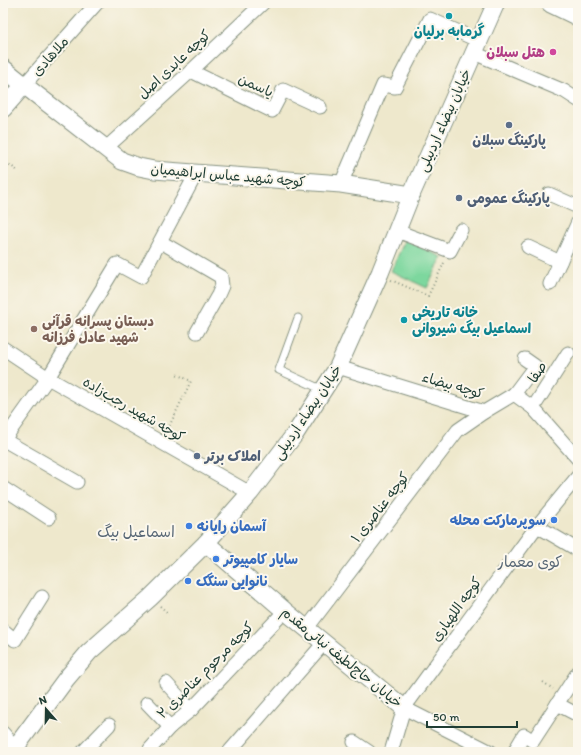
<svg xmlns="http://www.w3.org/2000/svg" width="581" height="755" font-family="Itim,'Playpen Sans Arabic',sans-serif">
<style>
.green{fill:#7dd79e;stroke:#4e8a69}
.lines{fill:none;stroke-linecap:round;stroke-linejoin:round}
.service-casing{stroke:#869280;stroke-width:9}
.minor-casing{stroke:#869280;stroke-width:15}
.tertiary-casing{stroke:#869280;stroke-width:19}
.secondary-casing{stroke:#869280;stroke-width:21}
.path{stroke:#869280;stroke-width:2;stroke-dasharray:1 3;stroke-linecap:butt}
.service{stroke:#fff;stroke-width:7}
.minor{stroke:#fff;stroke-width:13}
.tertiary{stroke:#fff;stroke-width:17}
.secondary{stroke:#fff;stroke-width:19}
.culture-dot{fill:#0f9aa8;stroke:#fbf7ec;stroke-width:1.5}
.hotel-dot{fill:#d1479c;stroke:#fbf7ec;stroke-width:1.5}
.service-dot{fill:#5c6f8a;stroke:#fbf7ec;stroke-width:1.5}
.education-dot{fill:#8d6e63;stroke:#fbf7ec;stroke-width:1.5}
.shop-dot{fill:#3f7fe0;stroke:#fbf7ec;stroke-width:1.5}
.labels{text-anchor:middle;stroke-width:4;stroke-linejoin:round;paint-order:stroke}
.culture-label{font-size:14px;font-weight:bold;fill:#0d838f;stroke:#fbf7ec}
.hotel-label{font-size:14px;font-weight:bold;fill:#b23c85;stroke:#fbf7ec;text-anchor:end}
.street-label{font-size:14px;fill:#1f3d34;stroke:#fbf7ec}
.service-label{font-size:14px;font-weight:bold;fill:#4e5e75;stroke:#fbf7ec;text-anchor:start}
.education-label{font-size:14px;font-weight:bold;fill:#785e54;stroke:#fbf7ec;text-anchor:start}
.shop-label{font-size:14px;font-weight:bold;fill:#366cbe;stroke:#fbf7ec;text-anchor:start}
.neighbourhood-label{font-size:15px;fill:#566675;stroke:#fbf7ec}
</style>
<rect width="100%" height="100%" fill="#fbf7ec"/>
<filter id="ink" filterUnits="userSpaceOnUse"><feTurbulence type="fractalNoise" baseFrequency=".025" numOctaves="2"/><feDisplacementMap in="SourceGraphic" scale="8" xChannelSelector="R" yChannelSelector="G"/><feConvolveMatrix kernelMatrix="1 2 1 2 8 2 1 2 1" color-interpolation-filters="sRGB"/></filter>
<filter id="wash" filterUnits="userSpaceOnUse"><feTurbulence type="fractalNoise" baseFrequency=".012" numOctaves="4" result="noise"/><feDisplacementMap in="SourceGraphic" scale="16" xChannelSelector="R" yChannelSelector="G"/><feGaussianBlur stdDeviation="0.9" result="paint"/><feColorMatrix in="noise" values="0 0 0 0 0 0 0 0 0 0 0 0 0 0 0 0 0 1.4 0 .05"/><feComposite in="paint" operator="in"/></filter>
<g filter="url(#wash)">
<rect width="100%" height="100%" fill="#eee8cc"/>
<path class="green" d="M405,240L442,257L427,288L391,271Z"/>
</g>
<g filter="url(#ink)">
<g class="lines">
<defs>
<path id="service" d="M298,318L279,370L323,390"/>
<g id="minor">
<path d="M474,53L564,91L578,100"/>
<path d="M191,71L272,111L283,90L320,107"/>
<path d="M24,85L97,3"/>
<path d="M106,148L191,71L263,3"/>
<path d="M341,184L383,85L395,87L430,19L479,41"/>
<path d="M549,194L578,207"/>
<path d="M397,231L450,251L461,230"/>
<path d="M161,242L221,277L222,286L218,295L197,332"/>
<path d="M528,247L560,262"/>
<path d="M550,284L578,222"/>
<path d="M3,348L48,378L250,493"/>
<path d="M338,367L484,412L514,394L533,408L578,459"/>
<path d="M514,394L535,366L525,359"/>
<path d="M533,408L568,353"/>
<path d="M4,440L77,482"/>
<path d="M3,441L48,378L117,264L141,277L196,174"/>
<path d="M3,488L49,518"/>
<path d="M537,526L578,550"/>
<path d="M307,628L458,430L484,412"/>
<path d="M3,630L15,640L42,597"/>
<path d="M166,683L191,710"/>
<path d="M147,703L170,727"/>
<path d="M557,704L578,715"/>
<path d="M404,708L491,752"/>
<path d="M3,733L19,752"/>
<path d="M354,742L369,752"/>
<path d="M83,752L109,725"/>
<path d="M151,752L150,749L170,727L191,710L285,611"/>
<path d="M229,752L324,643"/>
<path d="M391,752L404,708L537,526L578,476"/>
<path d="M514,752L524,735L533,741L578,672"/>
</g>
<g id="tertiary">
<path d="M3,68L24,85L122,161L139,167L154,170L341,184L411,195"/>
<path d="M3,109L24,85"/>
<path d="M206,543L285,611L404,708"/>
<path d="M12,752L66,679L89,652L150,598L206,543L250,493L295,434L338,367L380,273L411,195L496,3"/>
</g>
<path id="secondary" d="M551,3L578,16"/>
</defs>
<use href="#service" class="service-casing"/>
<use href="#minor" class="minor-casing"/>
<use href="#tertiary" class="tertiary-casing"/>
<use href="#secondary" class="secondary-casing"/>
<g class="path">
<path d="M3,160L18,171"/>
<path d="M391,280L428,296L445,261"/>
<path d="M166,433L191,381L176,374"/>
<path d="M160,606L169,614"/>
<path d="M543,682L553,689"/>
<path d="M404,749L411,752"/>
</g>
<use href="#service" class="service"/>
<use href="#minor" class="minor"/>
<use href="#tertiary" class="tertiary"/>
<use href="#secondary" class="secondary"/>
</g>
</g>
<g class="culture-dot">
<circle cx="449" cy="16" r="4"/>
<circle cx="404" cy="320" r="4"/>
</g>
<circle class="hotel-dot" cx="553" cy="52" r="4"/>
<g class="service-dot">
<circle cx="509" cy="125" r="4"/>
<circle cx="459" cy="198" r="4"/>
<circle cx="197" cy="456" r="4"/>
</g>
<circle class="education-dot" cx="34" cy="329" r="4"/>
<g class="shop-dot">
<circle cx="554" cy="520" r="4"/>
<circle cx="189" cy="526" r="4"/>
<circle cx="216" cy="559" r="4"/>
<circle cx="188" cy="581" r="4"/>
</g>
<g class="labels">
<g class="culture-label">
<text x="449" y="36">گرمابه برلیان</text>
<text x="412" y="317" text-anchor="start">خانه تاریخی<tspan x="412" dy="16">اسماعیل بیگ شیروانی</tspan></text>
</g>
<g class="hotel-label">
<text x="545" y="57">هتل سبلان</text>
</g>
<g class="street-label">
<text transform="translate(50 56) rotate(-48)" y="5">ملاهادی</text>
<text transform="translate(174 64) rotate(-43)" y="5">کوچه عابدی اصل</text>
<text transform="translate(256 85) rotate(25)" y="5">یاسمن</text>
<text transform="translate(444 120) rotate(-66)" y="5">خیابان بیضاء اردبیلی</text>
<text transform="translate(228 175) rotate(5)" y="5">کوچه شهید عباس ابراهیمیان</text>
<text transform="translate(537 372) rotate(-57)" y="5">صفا</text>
<text transform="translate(453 385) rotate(16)" y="5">کوچه بیضاء</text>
<text transform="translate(134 409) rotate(30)" y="5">کوچه شهید رجب‌زاده</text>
<text transform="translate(307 412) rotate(-56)" y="5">خیابان بیضاء اردبیلی</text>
<text transform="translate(380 507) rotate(-52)" y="5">کوچه عناصری ۱</text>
<text transform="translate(456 609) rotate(-54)" y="5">کوچه اللهیاری</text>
<text transform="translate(342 657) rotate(39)" y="5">خیابان حاج‌لطیف نباتی‌مقدم</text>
<text transform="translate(205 670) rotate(-45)" y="5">کوچه مرحوم عناصری ۲</text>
</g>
<g class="service-label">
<text x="509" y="145" text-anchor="middle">پارکینگ سبلان</text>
<text x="467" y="203">پارکینگ عمومی</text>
<text x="205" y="461">املاک برتر</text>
</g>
<g class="education-label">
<text x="42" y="326">دبستان پسرانه قرآنی<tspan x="42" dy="16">شهید عادل فرزانه</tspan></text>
</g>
<g class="shop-label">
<text x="546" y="525" text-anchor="end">سوپرمارکت محله</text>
<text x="197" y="531">آسمان رایانه</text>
<text x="224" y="564">سایار کامپیوتر</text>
<text x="196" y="586">نانوایی سنگک</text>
</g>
<g class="neighbourhood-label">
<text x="136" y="537">اسماعیل بیگ</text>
<text x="530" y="567">کوی معمار</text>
</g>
</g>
<rect width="581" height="755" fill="none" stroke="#fbf7ec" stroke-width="16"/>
<g transform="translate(46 709) rotate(340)" stroke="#fbf7ec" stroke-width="3" paint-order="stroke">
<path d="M0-3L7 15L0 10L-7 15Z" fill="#1f3d34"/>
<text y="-6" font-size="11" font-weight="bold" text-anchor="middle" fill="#1f3d34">N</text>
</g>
<path d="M427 721v6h90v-6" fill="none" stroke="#1f3d34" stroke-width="2"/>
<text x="433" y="721" font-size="12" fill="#1f3d34" stroke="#fbf7ec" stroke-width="3" paint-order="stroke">50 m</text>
</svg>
